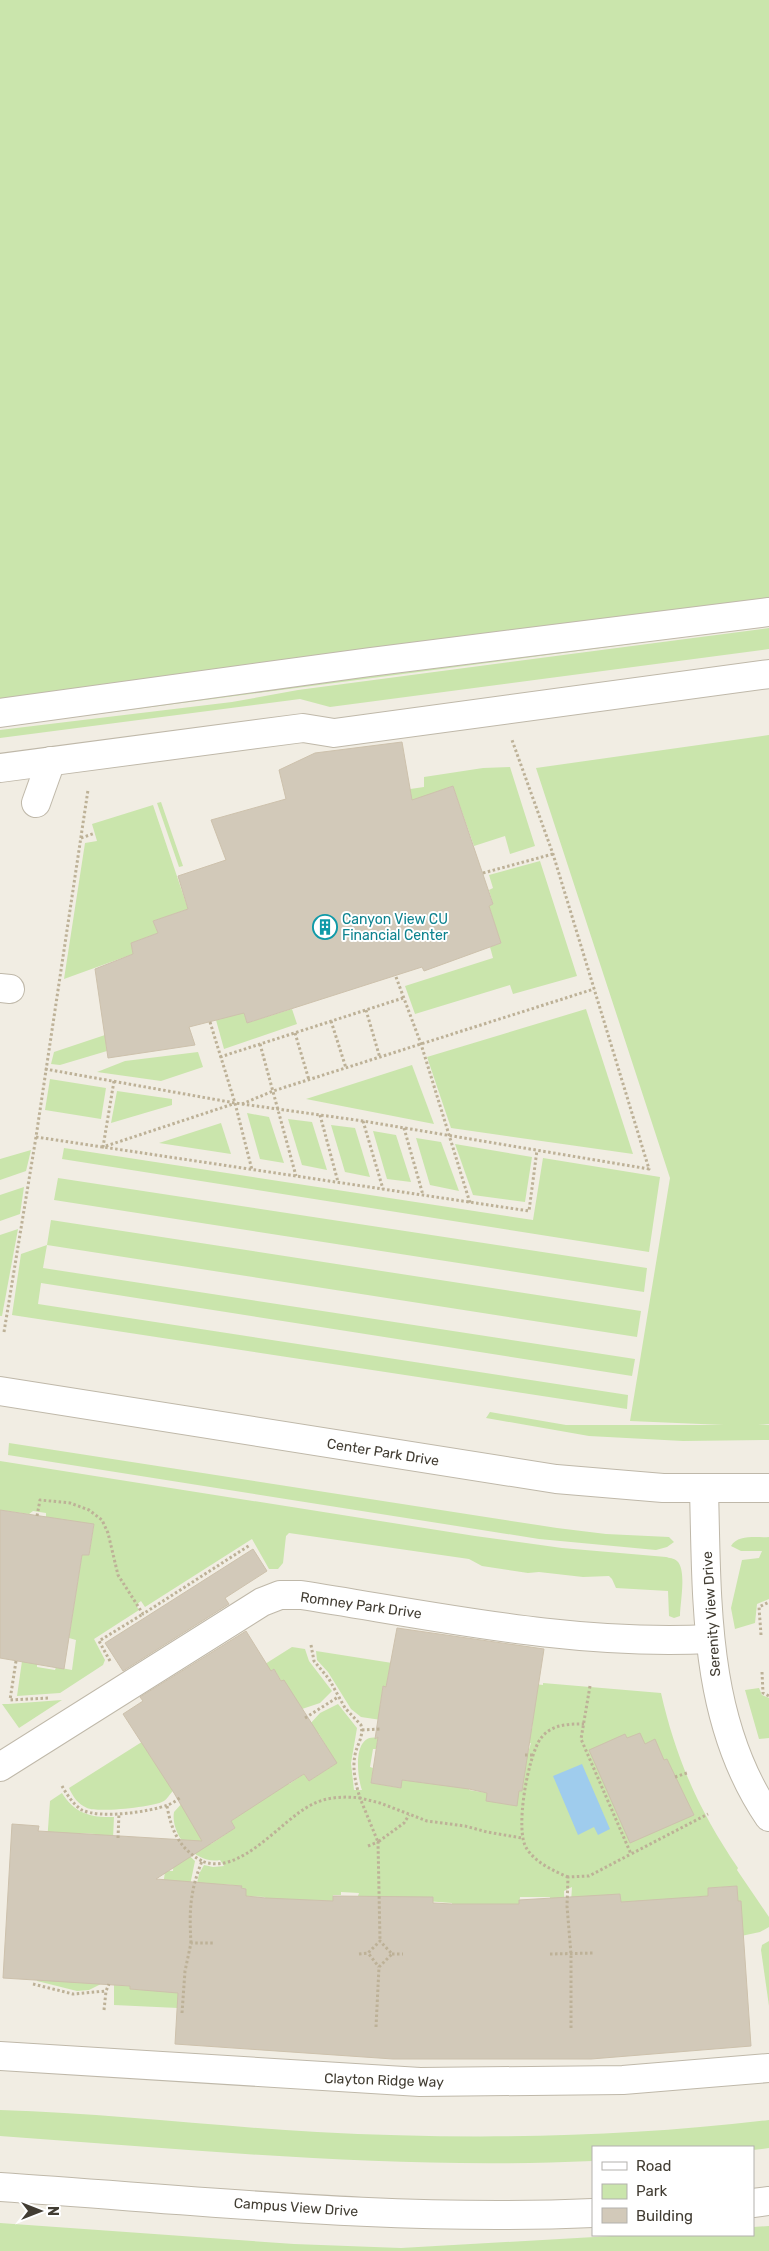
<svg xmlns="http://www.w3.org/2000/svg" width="769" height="2251" font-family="Rubik,sans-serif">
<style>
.green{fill:#cae5ac}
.water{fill:#9fcced}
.building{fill:#d2c9b9;stroke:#cdc1ac}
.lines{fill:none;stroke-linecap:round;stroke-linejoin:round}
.minor-casing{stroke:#bfb8a9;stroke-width:30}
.path{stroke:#bdb197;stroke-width:3;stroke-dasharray:2.5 2.5;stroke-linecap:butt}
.minor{stroke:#fff;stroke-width:28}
.labels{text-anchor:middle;stroke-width:4;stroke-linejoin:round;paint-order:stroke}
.culture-label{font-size:14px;fill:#0d838f;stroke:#fff;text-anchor:start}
.street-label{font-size:14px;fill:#423d33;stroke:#fff}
</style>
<rect width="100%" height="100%" fill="#f1ede3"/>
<g class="green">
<path d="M0,0H769V623L639,643L0,727Z"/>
<path d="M769,628V649L330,707L300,699L0,738V730L232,702L298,690Z"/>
<path d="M769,735V1424L758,1425H769V1440L683,1441L589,1436L486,1418L490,1412L566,1425H724L630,1421L670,1178L536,768Z"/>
<path d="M510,767L535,846L510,854L505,836L474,846L453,786L336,828L369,795L424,787V777L483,768Z"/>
<path d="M161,802L183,866L179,867L157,803Z"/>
<path d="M153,805L188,909L153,921L158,933L131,943L133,954L64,979L85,843L97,841L92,824Z"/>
<path d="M540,861L577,976L513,994L510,985L415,1014L405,986L493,958L490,947L501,943L489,906L493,904L489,890L493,888L489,875Z"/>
<path d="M241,1003L247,1023L292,1009L297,1024L224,1049L216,1020L221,1019L218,1009Z"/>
<path d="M586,1009L633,1154L451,1128L427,1057Z"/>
<path d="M105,1035L107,1051L60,1065L51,1064L54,1052Z"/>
<path d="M198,1052L203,1067L161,1081L97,1072L125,1061Z"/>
<path d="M412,1065L434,1124L306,1099Z"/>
<path d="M50,1079L106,1088L101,1119L45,1110Z"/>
<path d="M117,1091L172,1099V1105L111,1123Z"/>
<path d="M247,1113L269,1117L284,1163L260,1159Z"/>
<path d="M288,1119L312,1122L327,1170L302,1165Z"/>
<path d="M221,1123L231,1154L159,1143Z"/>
<path d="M331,1125L355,1128L370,1177L345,1172Z"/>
<path d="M373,1131L396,1135L411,1182L387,1179Z"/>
<path d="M416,1138L441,1142L459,1191L430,1185Z"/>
<path d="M455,1144L532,1157L525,1202L473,1195Z"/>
<path d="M64,1148L533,1220L543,1158L660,1177L649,1252L62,1159Z"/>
<path d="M31,1150L26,1171L0,1180V1159Z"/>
<path d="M58,1178L647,1268L644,1292L54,1200Z"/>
<path d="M24,1187L20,1214L0,1221V1195Z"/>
<path d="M51,1220L641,1311L637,1337L47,1245L43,1268L635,1359L632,1376L41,1283L38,1304L628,1395L627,1409L12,1315L21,1254L47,1245Z"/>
<path d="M18,1229L2,1316H0V1235Z"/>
<path d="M9,1443L557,1528L606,1534L669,1537L674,1542L667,1547L656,1550L539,1539L8,1455Z"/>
<path d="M0,1461L475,1536L562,1548L666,1557C669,1558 674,1558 677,1561C687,1570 680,1603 680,1616L674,1618L669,1616L668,1591L616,1588L612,1579L609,1576L583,1577L539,1572L528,1573L482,1566L469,1559L289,1533L286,1536L283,1563L278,1569H269L252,1539L145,1607L141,1601L136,1605L139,1610L94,1639L105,1660L103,1665L60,1693L17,1696L22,1661L37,1664V1667L55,1670L56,1667L72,1670L76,1640L69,1638L82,1555H89L94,1525L46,1517V1513L33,1511L29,1514L0,1510Z"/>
<path d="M769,1537V1599L757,1604L755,1623L735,1629L731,1608L742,1560L759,1558L762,1551H741L731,1546C738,1534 757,1538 769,1537Z"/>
<path d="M292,1647L305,1649L309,1661L332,1691L320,1703L299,1710L274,1669L248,1685L172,1792C169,1795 167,1799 164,1801C154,1807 98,1813 87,1808C78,1804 73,1797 69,1788Z"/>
<path d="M316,1651L481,1677L543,1685V1683L661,1693C676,1759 699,1811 738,1868L737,1870L769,1917V1927L760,1932L741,1936V1902L738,1901L737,1886L708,1888V1896L690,1897L689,1901L621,1902L620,1894L571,1902L572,1887L564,1891L565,1921L550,1913V1897H520L519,1904L452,1906V1903L358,1896L359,1893L341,1892V1895H333V1901L266,1899L265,1897L246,1896V1889L241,1888V1886L223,1884L195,1893L199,1874L204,1865L213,1867L224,1866L220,1860C196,1865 170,1835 174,1812L184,1801L211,1844L235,1828L231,1821L287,1783L289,1784L304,1774L309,1781L334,1765L328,1749L319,1734L315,1735L309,1725L320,1713L338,1704L357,1728L351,1763L354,1790H362C357,1777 352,1732 378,1738L376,1749H373L370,1767L373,1768L371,1783L400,1788L402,1780L469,1788V1790L487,1793L521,1791L526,1759L531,1743L526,1744L532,1729L534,1710L418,1676L389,1671L386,1687L383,1686L380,1705H383L381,1720L361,1717L351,1709L328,1672L317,1660Z"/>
<path d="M759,1688L762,1695L769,1698V1738L759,1739L745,1690Z"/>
<path d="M62,1700L19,1728L2,1704H8Z"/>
<path d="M62,1793C74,1813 91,1818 114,1817L113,1838L96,1837V1834L78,1833V1836L101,1984L89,1990L77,1991L37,1981L50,1801Z"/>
<path d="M175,1842L195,1861L189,1890L178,2008L114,2005V1985L130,1986V1989L150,1990L165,1871H173Z"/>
<path d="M769,1941V2006L761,1950L762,1945Z"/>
<path d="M0,2110C106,2113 211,2126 317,2132C468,2140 619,2138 769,2120V2148L753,2150V2147H593V2161C395,2170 197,2150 0,2136Z"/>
<path d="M0,2223L294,2244L401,2248L629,2235H753V2227L769,2226V2251H0Z"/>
</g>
<path class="water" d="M582,1764L610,1829L598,1835L594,1827L578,1835L553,1776Z"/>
<g class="building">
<path d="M402,742L412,800L453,786L493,904L489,906L501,943L424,971L422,967L247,1023L244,1013L189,1027L195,1045L108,1058L95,969L133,954L131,943L158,933L153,921L188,909L178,876L226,860L211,820L286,799L279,770L315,753Z"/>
<path d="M0,1510L94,1524L89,1555H82L64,1669L0,1658Z"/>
<path d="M253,1549L267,1571L225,1598L229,1604L123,1671L105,1643Z"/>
<path d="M397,1628L544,1649L522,1791H519L517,1806L486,1801L487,1793L469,1789L402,1780L401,1788L371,1783L378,1737L375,1739L383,1686L386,1687Z"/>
<path d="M246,1631L271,1671L274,1669L281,1681L284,1680L337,1763L309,1781L304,1774L288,1784L231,1821L235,1828L156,1879L242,1886L241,1888L246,1889V1896L266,1898L333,1901V1896L433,1897V1903L452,1904H519V1900L620,1894L621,1902L708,1896V1888L737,1886L738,1901H741L751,2046L591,2059H393L175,2044L178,1993L130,1989V1986L3,1978L12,1824L39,1826L38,1831L202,1841L174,1793L123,1714L143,1701L140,1697Z"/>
<path d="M640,1733L645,1744L655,1739L664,1760L667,1759L694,1815L630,1843L589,1750L625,1734L627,1738Z"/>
</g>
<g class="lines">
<defs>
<g id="minor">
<path d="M0,713L370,662L769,612"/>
<path d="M0,768L303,728L334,733L769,674"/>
<path d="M36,803L51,761"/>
<path d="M0,988L10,989"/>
<path d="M0,1391L556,1479L663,1488H769"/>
<path d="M704,1489C707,1601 703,1721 769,1817"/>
<path d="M0,1767L262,1602L280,1595H301C436,1616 572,1646 710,1639"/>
<path d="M0,2056L420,2082L623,2080L769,2068"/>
<path d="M0,2187C196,2200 397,2222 593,2213"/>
<path d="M753,2203L769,2201"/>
</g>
</defs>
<use href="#minor" class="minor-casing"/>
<g class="path">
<path d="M81,838L95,833"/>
<path d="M483,873L553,854"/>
<path d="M396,977L421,1044L470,1203"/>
<path d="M366,1010L380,1058"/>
<path d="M331,1021L346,1068"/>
<path d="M210,1022L235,1103L252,1170"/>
<path d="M295,1033L309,1080"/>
<path d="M260,1044L296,1176"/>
<path d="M220,1057L403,998"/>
<path d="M45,1069L235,1103L363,1121L649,1169L553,854L512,740"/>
<path d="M114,1081L103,1147L233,1104"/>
<path d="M242,1104L273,1091L594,989"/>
<path d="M320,1115L338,1182"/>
<path d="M363,1121L383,1189"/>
<path d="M404,1128L423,1195"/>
<path d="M36,1137L529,1211L537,1150"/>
<path d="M4,1332L36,1137L88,790"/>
<path d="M37,1516L40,1500L70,1503L89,1510L102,1520L108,1533L118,1575L143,1614L250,1545"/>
<path d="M761,1635L759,1607L769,1602"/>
<path d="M311,1645L314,1661L329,1679L345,1708L361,1725C364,1737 357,1744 355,1755C352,1769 356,1785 360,1798L380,1803L427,1821L465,1826L487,1832L522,1838"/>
<path d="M16,1661L10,1700L49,1698"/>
<path d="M110,1661L99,1641L143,1614"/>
<path d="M762,1672L763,1693L769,1696"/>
<path d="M590,1686L581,1739L631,1854L708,1814"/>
<path d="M305,1718L338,1697"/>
<path d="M362,1730L380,1729"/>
<path d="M525,1755H533"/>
<path d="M675,1777L687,1773"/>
<path d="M62,1786C67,1795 74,1805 82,1810C100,1819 149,1812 168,1805C173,1803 177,1800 181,1797"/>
<path d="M167,1806C171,1829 179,1849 202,1861"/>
<path d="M118,1838L119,1813"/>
<path d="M368,1846L378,1842L380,1941"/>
<path d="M568,1877C554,1871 536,1863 527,1849C514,1832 528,1755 541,1738C552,1724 568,1724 584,1724"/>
<path d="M191,1943C189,1911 190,1891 202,1861C240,1877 281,1820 311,1805C325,1797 344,1796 360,1798L378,1842L404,1823L409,1815"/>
<path d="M359,1954L368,1953"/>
<path d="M392,1954H403"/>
<path d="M550,1954L595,1953"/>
<path d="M33,1984L73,1994L106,1991"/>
<path d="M104,2010L106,1991L109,1984"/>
<path d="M182,2013L185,1971L191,1943H213"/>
<path d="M376,2027L379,1967L392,1954L380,1941L368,1953L379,1967"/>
<path d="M571,2028V1954L567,1906L568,1877L589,1876L631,1854"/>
</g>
<use href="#minor" class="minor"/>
</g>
<defs>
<symbol id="building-ring" viewBox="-11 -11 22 22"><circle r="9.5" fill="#fff" stroke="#0f9aa8" stroke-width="1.5"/><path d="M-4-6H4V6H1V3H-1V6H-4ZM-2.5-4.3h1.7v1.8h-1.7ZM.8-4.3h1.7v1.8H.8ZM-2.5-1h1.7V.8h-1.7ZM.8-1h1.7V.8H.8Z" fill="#0f9aa8"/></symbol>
</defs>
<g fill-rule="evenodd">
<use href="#building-ring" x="311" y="913" width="28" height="28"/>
</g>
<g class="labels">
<g class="culture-label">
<text x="342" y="924">Canyon View CU<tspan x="342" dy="16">Financial Center</tspan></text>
</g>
<g class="street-label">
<text transform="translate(383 1452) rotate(9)" y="5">Center Park Drive</text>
<text transform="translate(361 1605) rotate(8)" y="5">Romney Park Drive</text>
<text transform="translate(711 1614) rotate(-94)" y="5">Serenity View Drive</text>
<text transform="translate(384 2080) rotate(2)" y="5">Clayton Ridge Way</text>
<text transform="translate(296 2207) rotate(4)" y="5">Campus View Drive</text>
</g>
</g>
<rect x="592" y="2146" width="162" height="90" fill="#ffffff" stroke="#b3b1ad"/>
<rect x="602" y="2162" width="25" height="8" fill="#ffffff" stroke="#b3b1ad"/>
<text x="636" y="2171" font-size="15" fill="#423d33">Road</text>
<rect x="602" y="2184" width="25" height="15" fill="#cae5ac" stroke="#b3b1ad"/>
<text x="636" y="2196" font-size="15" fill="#423d33">Park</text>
<rect x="602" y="2208" width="25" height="15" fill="#d2c9b9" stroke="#b3b1ad"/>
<text x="636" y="2221" font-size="15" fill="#423d33">Building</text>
<g transform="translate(40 2211) rotate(90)" stroke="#ffffff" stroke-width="4" paint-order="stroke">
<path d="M0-4L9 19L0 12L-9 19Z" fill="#423d33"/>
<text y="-8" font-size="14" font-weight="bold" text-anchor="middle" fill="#423d33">N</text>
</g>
</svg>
